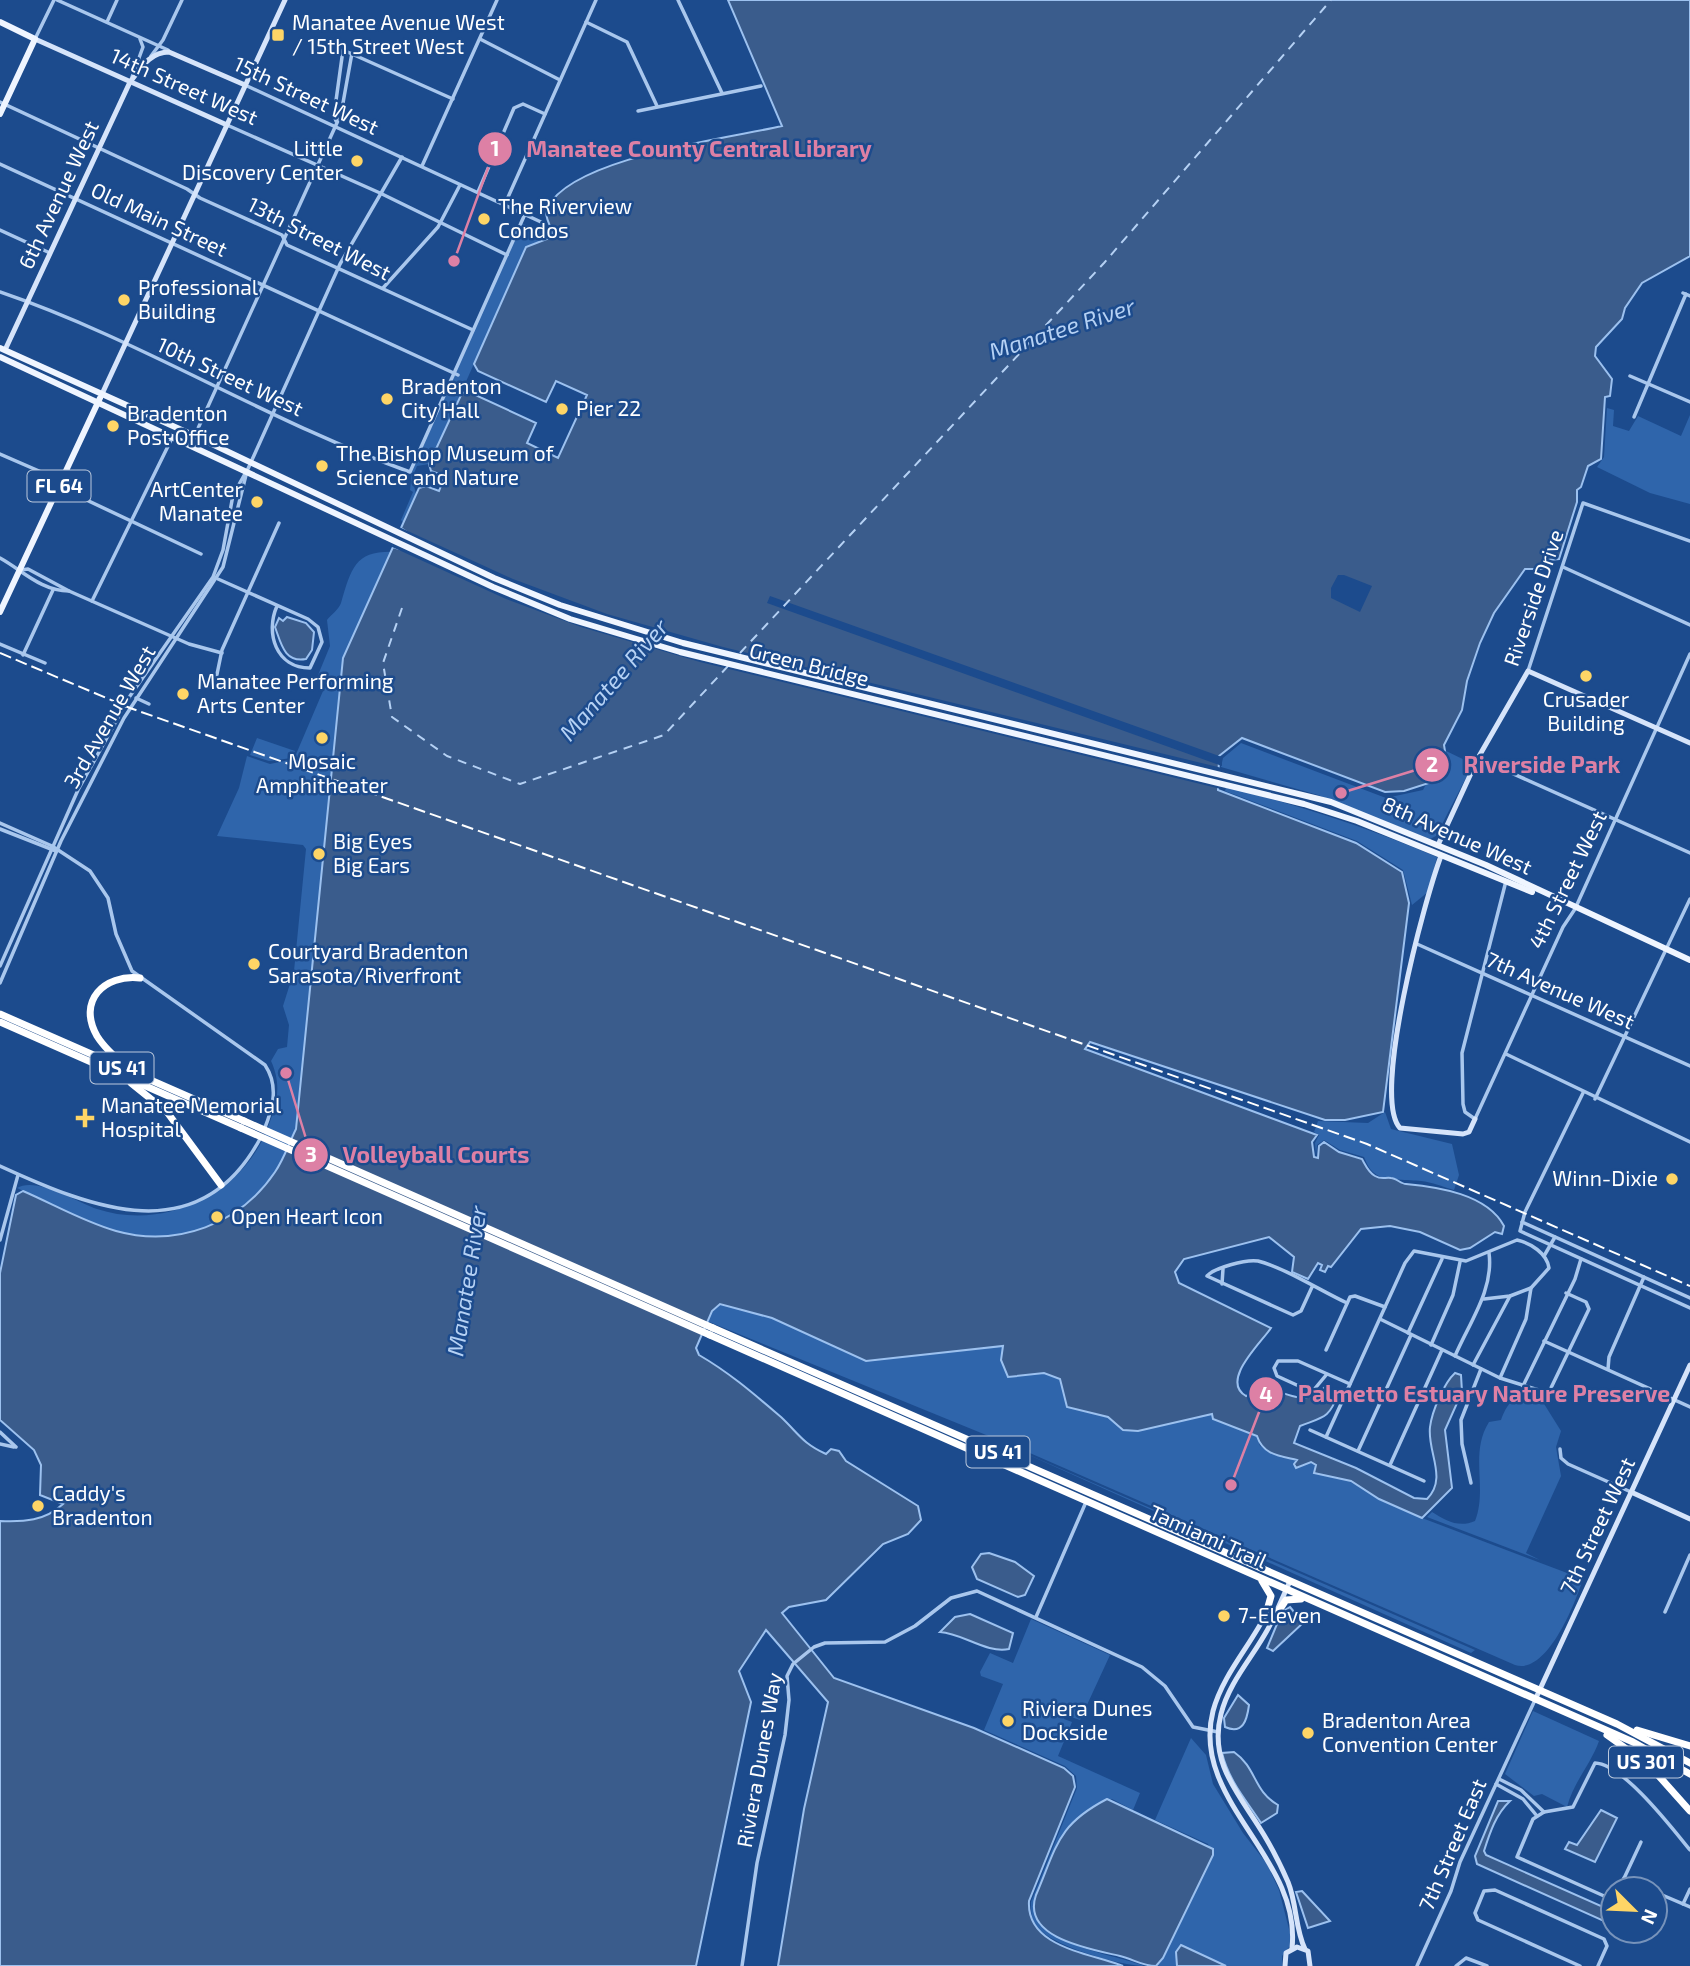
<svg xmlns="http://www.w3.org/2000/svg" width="1690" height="1966" font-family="'Exo 2',sans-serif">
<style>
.green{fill:#2f65ab}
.water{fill:#3a5c8c;stroke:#9cc1ef;stroke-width:2}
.pier{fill:#1c4b8d}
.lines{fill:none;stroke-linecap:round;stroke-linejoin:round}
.ferry{stroke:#b5d1f4;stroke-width:2;stroke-dasharray:9 7;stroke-linecap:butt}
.street{stroke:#a9c7ed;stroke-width:3.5}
.secondary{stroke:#d6e4fa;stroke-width:5}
.primary{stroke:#eff5ff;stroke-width:6}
.highway{stroke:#fff;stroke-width:7}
.rail{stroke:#fff;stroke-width:2;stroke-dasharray:12 5;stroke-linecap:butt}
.highway-bridge{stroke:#fff;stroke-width:7}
.poi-dot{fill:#fed566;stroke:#1c4b8d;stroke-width:2.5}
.labels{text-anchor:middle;stroke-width:5;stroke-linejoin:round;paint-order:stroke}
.shield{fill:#1c4b8d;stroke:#bbc9dd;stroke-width:2}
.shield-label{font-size:19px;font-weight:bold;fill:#fff}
.poi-label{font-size:21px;fill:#fff;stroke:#1c4b8d;text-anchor:start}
.street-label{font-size:21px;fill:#fff;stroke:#1c4b8d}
.water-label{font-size:23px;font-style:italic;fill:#b5d1f4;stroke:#1c4b8d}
.leader{fill:none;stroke:#dd80a5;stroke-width:2.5}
.callout-dot{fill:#dd80a5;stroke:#1c4b8d;stroke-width:2.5}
.mark-label{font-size:21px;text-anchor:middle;font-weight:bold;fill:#fff}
.callout-label{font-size:23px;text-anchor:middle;font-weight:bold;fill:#dd80a5;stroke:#1c4b8d;stroke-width:5;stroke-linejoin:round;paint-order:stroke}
</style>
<rect width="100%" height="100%" fill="#1c4b8d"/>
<g class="green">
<path d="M521,223L552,235L525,250L429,464L417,466L412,478L416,494L405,519L417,533L406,557L389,555L343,658L296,1129C289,1143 284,1159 275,1172C238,1226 173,1249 110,1230C79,1220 48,1202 17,1188C36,1176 79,1203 97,1209C163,1231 240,1195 266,1132C276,1107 283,1087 271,1061L278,1049L287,1047L289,1025L283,1006L294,971L306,849L303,845L217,836L239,788L247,756L270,764L294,759L326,684L316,680L330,646L327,620C331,615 339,609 341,603C352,565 356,549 400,552L410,530L401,520L413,492L410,490L412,472Z"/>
<path d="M1607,408L1614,410L1613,426L1629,431L1638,416L1681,436L1690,415V504L1650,493L1597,467L1604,457Z"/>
<path d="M257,738L295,751L292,758L269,761L250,755Z"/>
<path d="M1241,743L1386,798L1423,790L1444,750L1473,764L1436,836L1430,839L1318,795L1221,767L1223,758Z"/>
<path d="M1226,787C1299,805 1368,828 1437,857L1428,892L1412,905L1403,870L1357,841L1225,791Z"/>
<path d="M1385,1112L1391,1129L1452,1144L1459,1175L1454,1190C1443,1187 1432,1182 1421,1181C1410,1180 1386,1180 1377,1175C1370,1171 1367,1164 1364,1157L1340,1150L1324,1140L1317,1145L1316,1155L1315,1143L1319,1135L1314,1132L1318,1121L1368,1123Z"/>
<path d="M720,1304L772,1318L866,1361L1004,1346L1008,1376L1044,1373L1061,1379L1068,1407L1108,1417L1123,1430L1138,1431L1212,1414L1257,1436L1260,1446L1282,1458L1295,1459L1296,1467L1311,1462L1422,1518L1583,1579C1575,1604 1547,1675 1515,1665L1023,1450L707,1321L712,1310Z"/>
<path d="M1530,1395L1541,1399L1561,1431L1556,1447L1561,1476L1526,1553L1540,1560L1427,1517L1432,1512C1446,1521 1459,1528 1475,1521C1488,1488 1469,1454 1489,1422L1501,1420C1507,1404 1512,1397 1530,1395Z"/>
<path d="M1013,1448L1475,1650L1471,1653Z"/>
<path d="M1031,1619L1110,1655L1080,1720L1065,1715L1064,1719L1072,1722L1058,1756L1140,1793L1133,1810L1112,1799C1062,1816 1055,1851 1036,1895C1020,1944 1113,1953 1144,1966C1121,1966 1053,1946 1038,1928C1031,1920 1031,1912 1031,1902L1077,1788L1076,1776L1065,1766L984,1730L1003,1684L981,1676L980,1672L990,1653L1013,1663Z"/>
<path d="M1533,1711L1599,1741C1591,1764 1574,1781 1567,1807L1542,1794L1534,1796L1505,1774Z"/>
<path d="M1191,1738L1206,1755L1213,1784L1243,1833L1267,1864L1279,1890L1291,1937L1290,1946L1282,1956V1966H1226L1181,1945L1176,1952L1177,1966H1156L1176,1933L1213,1855L1208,1844L1155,1820Z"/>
</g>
<g class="water">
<path d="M728,0H1690V256L1642,283L1625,308L1622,319L1596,347L1595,356L1612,379L1610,396L1605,397L1601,459L1588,466L1581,487L1577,490V502L1559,559L1548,560L1542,569H1525L1494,613L1480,643L1467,681L1462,710L1444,745L1445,751L1429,783L1404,791L1385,792L1242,738L1219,756L1218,790L1356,843L1402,872L1409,903L1383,1112L1345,1120H1325L1090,1042L1085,1049L1317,1135L1312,1142L1314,1157L1318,1158L1319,1146L1324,1142L1339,1152L1362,1159C1366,1166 1368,1172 1375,1176C1382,1180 1385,1177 1391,1178C1396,1178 1401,1184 1406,1184C1438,1187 1487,1194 1504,1226L1502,1234L1495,1232L1470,1248L1460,1250L1420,1232L1390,1226L1361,1229L1331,1267L1328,1266L1325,1272L1320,1270L1322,1265L1318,1263L1308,1279L1292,1272L1294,1257L1269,1237L1184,1259L1175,1272L1179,1283L1271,1328C1260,1344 1220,1381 1246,1396C1285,1378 1295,1414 1324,1388L1338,1394C1329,1419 1323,1417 1300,1426L1294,1443L1356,1468L1414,1498L1427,1499C1448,1478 1427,1452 1430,1427C1432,1411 1444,1383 1455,1373L1461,1375L1462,1392L1445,1430L1452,1488L1422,1518L1379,1499L1351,1481L1314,1473L1316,1465L1311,1462L1296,1468L1294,1464L1297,1460C1280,1456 1263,1455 1257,1436L1213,1419L1212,1414L1138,1431L1123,1430L1108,1417L1067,1407L1060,1379L1044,1373L1008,1377L1001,1360L1003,1346L866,1361L772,1318L720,1304L712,1311L696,1348L699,1355C730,1373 754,1394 781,1417C799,1434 802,1443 826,1454L831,1449L839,1451L846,1461L918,1506L921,1520L908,1534L883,1544L826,1600L789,1607L782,1613L834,1678L974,1728L1064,1768L1073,1776L1075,1787L1029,1901C1026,1948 1091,1953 1123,1966H778L804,1809L828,1702L766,1630L739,1671L751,1702L696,1966H0V1521C24,1522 45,1521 63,1504L40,1495L41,1465L34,1450L0,1420V1273L16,1195L23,1191C53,1204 84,1222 116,1231C177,1248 240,1224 275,1172C284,1159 289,1143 296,1129L343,658L393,547L399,549L407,532L401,528L419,488L426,486L439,491L445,476L431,471L429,464L462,393L469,392L536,423L527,443L558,458L587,395L556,381L546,402L478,371L474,364L526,247L552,237C554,227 542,218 548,207C573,157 731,138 782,126Z"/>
<path d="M287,617L306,623L314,632L312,650L306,659C284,663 281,643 275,627L279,618L283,621Z"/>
<path d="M989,1553L1015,1562L1034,1576L1025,1595L1018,1597L977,1579L972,1567L981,1554Z"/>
<path d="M1290,1607L1303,1623L1273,1651L1267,1648L1282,1612Z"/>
<path d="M970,1614L1013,1633L1009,1649C987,1654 962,1633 940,1632L955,1617Z"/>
<path d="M1238,1695L1249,1705C1247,1720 1243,1735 1225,1727L1224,1718Z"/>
<path d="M1234,1752C1257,1768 1253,1791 1278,1805L1277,1813L1261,1823C1246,1800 1229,1781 1222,1753Z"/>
<path d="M1107,1799L1213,1849V1855L1163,1958L1156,1966C1142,1966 1133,1959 1120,1956C1090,1949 1021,1938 1036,1895C1057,1846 1057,1825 1107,1799Z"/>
<path d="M1498,1801H1510C1496,1814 1490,1832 1484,1851L1486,1855L1610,1910L1606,1922L1477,1864L1475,1856Z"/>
<path d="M1601,1810L1617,1818L1595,1862L1565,1849L1569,1842L1577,1845Z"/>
<path d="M1302,1891L1330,1921L1308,1928L1296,1892Z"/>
<path d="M1181,1945L1226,1966H1177L1176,1952Z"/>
</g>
<g class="pier">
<path d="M399,527L513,579L607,614L723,647L1222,768L1221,788L1225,790L700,662L581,627L506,599L390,546L397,545L403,533Z"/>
<path d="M1338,575H1344L1372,586L1360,612L1331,598V588Z"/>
<path d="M770,596L1222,757V766L767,603Z"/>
</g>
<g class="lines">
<g class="ferry">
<path d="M402,608L383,663L392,717L447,756L520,784L664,735L729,665"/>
<path d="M740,653L1104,263L1331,0"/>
</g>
<g class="street">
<path d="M57,0L168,50"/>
<path d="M678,0L722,93"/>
<path d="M107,22L117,0"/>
<path d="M586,22L627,42L657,106"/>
<path d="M35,39L54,0"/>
<path d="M480,39L560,80"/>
<path d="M151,56L163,40L182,0"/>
<path d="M132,77L143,47L140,39"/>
<path d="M245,85L541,222"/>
<path d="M0,102L187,189L200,198L282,235L287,245L473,330"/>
<path d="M638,111L761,86"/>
<path d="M336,121L334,115L343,50L453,99"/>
<path d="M227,125L380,193L507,255"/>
<path d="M0,164L458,375"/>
<path d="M422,166L497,0"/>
<path d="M478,192L514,108L523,104L545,114"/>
<path d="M505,204L596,0"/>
<path d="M0,230L50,253"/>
<path d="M383,288L438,227L460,185"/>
<path d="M0,292C141,340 269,422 410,472L525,214"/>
<path d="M1683,293L1690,296"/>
<path d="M1630,376L1690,402"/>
<path d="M1634,417L1686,294"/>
<path d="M195,435L341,114L352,53"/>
<path d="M0,454L62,481"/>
<path d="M59,487L201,554"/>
<path d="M0,558C22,570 41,591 69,591"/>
<path d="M1563,567L1690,625"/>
<path d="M21,570L28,569L69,591L189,644L222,653"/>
<path d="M218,579L308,619L318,627L322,642L310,668C276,668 265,633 277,606"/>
<path d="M92,601L173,436"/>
<path d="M0,644L45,663"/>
<path d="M23,655L53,590"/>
<path d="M1528,671L1583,503L1690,541"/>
<path d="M216,679L222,650L279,523"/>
<path d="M136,698L149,704"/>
<path d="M1478,758L1690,853"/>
<path d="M0,823L52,846L90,871L108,898L116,934L132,971L265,1065C279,1086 273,1108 264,1130"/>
<path d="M0,829L56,851"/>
<path d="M1506,881L1462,1053L1463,1104L1465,1112L1475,1119L1563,927L1575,909L1690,654"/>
<path d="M1417,944L1690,1066"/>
<path d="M0,966L78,790L130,696L213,577L223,550L233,495L246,472"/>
<path d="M0,983L61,841L124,718L223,567L247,471L340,264L402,157"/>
<path d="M1506,1054L1690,1142"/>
<path d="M1583,1093L1525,1212L1520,1231L1690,1308"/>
<path d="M1595,1099L1690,899"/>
<path d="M0,1166C92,1208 200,1253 261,1137"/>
<path d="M1522,1222L1690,1298"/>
<path d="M0,1240L18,1175"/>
<path d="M1544,1256L1555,1237"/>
<path d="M1222,1284L1223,1269"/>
<path d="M1312,1287L1301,1311L1293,1315L1207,1276C1214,1268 1246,1259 1258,1261C1283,1267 1323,1292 1347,1303"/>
<path d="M1484,1299L1510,1296L1531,1288"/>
<path d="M1380,1319L1500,1378L1545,1392L1550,1390L1589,1309L1586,1302L1566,1293"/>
<path d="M1408,1333L1442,1259"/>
<path d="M1544,1341L1690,1407"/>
<path d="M1431,1345L1453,1295L1460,1262"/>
<path d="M1326,1350L1350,1297L1355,1296L1385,1307"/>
<path d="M1455,1356C1469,1323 1494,1290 1489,1253"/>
<path d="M1473,1365L1510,1296"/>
<path d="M1608,1369L1609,1357L1644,1277"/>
<path d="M1327,1374L1312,1392L1277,1376L1274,1368L1278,1361H1298L1350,1384"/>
<path d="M1523,1386L1575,1279L1581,1259"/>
<path d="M1310,1430L1424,1481"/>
<path d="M0,1432L16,1447"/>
<path d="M1326,1437L1405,1263L1414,1251L1466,1261L1517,1240C1530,1243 1547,1253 1549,1268L1531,1288L1526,1319L1500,1378"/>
<path d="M0,1444L14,1447"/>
<path d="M1560,1449L1561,1458L1568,1464L1631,1492"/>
<path d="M1358,1451L1411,1335"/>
<path d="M1390,1465L1442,1350"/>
<path d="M1471,1483L1462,1444L1461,1420L1481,1369"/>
<path d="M1665,1612L1690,1555"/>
<path d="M1036,1617L1086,1502"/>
<path d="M1499,1779L1521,1790L1544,1812"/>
<path d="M1496,1784L1523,1799L1537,1816"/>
<path d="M1624,1878L1649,1889"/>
<path d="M1619,1889L1641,1842"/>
<path d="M1655,1892L1690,1907"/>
<path d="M1613,1900L1517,1857L1533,1819L1544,1812L1573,1807L1595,1763C1623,1764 1672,1828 1690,1850"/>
<path d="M1683,1904L1690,1889"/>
<path d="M742,1966L757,1863L785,1735L789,1700L787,1676L793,1664L814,1647L825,1643L885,1642L915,1626L951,1598L977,1591L1142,1667L1165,1686L1193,1727L1218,1732"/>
<path d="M1417,1966L1451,1891L1460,1862L1535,1700"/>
<path d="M1456,1966L1466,1958L1487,1966"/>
<path d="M1580,1966L1478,1920L1475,1913L1484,1891L1495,1890L1604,1939L1607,1946L1598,1966"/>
</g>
<g class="secondary">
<path d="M35,39L227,125"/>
<path d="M5,350L130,82C141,68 150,52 169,52L245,85"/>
<path d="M102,394L285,0"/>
<path d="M1438,845L1478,758L1528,671L1690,743"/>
<path d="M1441,856C1425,898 1371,1097 1400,1128L1463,1134L1469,1132L1475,1119"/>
<path d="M1631,1492L1690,1519"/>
<path d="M1278,1608L1290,1581"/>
<path d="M1267,1612C1251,1645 1223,1674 1213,1711C1190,1801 1302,1857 1292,1948"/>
<path d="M1274,1617C1259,1651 1230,1678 1221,1714C1208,1764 1241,1796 1264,1835C1273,1850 1281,1866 1288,1882C1297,1904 1295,1929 1305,1949"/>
<path d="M1535,1700L1690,1365"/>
<path d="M1285,1966L1286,1953L1297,1947L1308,1951L1310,1966"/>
</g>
<g class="primary">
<path d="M0,22L35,39L0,114"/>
<path d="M0,348L195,436L494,578L560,605L683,643L1331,802L1486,865L1690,960"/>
<path d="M0,357L493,587L570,619L680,652L1304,804L1357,821L1532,892"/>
<path d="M0,612L100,398"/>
</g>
<g class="highway">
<path d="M0,1014L244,1121"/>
<path d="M0,1022L241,1128"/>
<path d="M128,1068C117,1059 105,1049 97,1036C77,1001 104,974 140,978"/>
<path d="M131,1083L167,1112L221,1185"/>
<path d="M713,1328L1617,1724L1690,1763"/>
<path d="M710,1335L1633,1742L1690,1774"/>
<path d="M1262,1581L1271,1596L1266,1614"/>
<path d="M1274,1618L1286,1600L1301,1599"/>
<path d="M1637,1730L1690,1746"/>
<path d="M1607,1735L1649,1765L1690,1811"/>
</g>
<path class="rail" d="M0,653L130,708L1367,1144L1690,1286"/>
<g class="highway-bridge">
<path d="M244,1121L713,1328"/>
<path d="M241,1128L710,1335"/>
</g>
</g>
<g class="poi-dot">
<rect x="271" y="28" width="14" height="14" rx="3.5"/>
<circle cx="357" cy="161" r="7"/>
<circle cx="484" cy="219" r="7"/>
<circle cx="124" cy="300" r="7"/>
<circle cx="387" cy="399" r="7"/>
<circle cx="562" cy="409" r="7"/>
<circle cx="113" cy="426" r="7"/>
<circle cx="322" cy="466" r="7"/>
<circle cx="257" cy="502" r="7"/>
<circle cx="1586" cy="676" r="7"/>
<circle cx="183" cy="694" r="7"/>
<circle cx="322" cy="738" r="7"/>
<circle cx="319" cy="854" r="7"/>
<circle cx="254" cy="964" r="7"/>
<path d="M81.5 1107.5h7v7h7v7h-7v7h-7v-7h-7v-7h7z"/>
<circle cx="1672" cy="1179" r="7"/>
<circle cx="217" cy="1217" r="7"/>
<circle cx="38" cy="1506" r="7"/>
<circle cx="1224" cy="1616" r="7"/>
<circle cx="1008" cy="1721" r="7"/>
<circle cx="1308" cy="1733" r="7"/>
</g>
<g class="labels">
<g class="shield">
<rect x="27.5" y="470.5" width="63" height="31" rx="5"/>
<rect x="90.5" y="1052.5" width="63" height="31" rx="5"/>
<rect x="966.5" y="1436.5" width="63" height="31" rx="5"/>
<rect x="1609" y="1746.5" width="74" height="31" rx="5"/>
</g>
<g class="shield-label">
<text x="59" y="493">FL 64</text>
<text x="122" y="1075">US 41</text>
<text x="998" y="1459">US 41</text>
<text x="1646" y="1769">US 301</text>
</g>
<g class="poi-label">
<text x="292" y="30">Manatee Avenue West<tspan x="292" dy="24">/ 15th Street West</tspan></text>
<text x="343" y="156" text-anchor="end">Little<tspan x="343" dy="24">Discovery Center</tspan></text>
<text x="498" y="214">The Riverview<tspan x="498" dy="24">Condos</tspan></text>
<text x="138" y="295">Professional<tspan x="138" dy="24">Building</tspan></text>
<text x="401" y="394">Bradenton<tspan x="401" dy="24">City Hall</tspan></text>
<text x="576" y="416">Pier 22</text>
<text x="127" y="421">Bradenton<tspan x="127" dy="24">Post Office</tspan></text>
<text x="336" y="461">The Bishop Museum of<tspan x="336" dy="24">Science and Nature</tspan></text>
<text x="243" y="497" text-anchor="end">ArtCenter<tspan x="243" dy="24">Manatee</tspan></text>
<text x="197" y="689">Manatee Performing<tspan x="197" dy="24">Arts Center</tspan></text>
<text x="1586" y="707" text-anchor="middle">Crusader<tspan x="1586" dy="24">Building</tspan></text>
<text x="322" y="769" text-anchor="middle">Mosaic<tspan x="322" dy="24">Amphitheater</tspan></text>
<text x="333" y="849">Big Eyes<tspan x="333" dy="24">Big Ears</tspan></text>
<text x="268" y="959">Courtyard Bradenton<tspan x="268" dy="24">Sarasota/Riverfront</tspan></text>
<text x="101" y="1113">Manatee Memorial<tspan x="101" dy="24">Hospital</tspan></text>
<text x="1658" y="1186" text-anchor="end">Winn-Dixie</text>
<text x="231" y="1224">Open Heart Icon</text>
<text x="52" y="1501">Caddy's<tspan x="52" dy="24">Bradenton</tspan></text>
<text x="1238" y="1623">7-Eleven</text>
<text x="1022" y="1716">Riviera Dunes<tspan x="1022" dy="24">Dockside</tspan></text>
<text x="1322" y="1728">Bradenton Area<tspan x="1322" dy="24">Convention Center</tspan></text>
</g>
<g class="street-label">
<text transform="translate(184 87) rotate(24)" y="7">14th Street West</text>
<text transform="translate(306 96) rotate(25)" y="7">15th Street West</text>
<text transform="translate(59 195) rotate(-65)" y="7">6th Avenue West</text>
<text transform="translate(159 220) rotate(25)" y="7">Old Main Street</text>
<text transform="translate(319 239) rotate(27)" y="7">13th Street West</text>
<text transform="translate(230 377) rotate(25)" y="7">10th Street West</text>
<text transform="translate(1534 598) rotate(-71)" y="7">Riverside Drive</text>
<text transform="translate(809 665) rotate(14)" y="7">Green Bridge</text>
<text transform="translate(110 717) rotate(-60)" y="7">3rd Avenue West</text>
<text transform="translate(1457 836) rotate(24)" y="7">8th Avenue West</text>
<text transform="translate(1568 880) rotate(-64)" y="7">4th Street West</text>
<text transform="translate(1560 991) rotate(24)" y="7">7th Avenue West</text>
<text transform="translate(1598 1526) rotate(-65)" y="7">7th Street West</text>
<text transform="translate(1208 1537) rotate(24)" y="7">Tamiami Trail</text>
<text transform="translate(760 1760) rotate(-80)" y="7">Riviera Dunes Way</text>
<text transform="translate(1453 1845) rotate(-67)" y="7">7th Street East</text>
</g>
<g class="water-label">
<text transform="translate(1062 329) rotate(-18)" y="8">Manatee River</text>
<text transform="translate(614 680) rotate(-49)" y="8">Manatee River</text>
<text transform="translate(467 1281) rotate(-81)" y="8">Manatee River</text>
</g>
</g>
<path class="leader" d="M454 261L495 149M1341 793L1432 765M286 1073L311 1155M1231 1485L1266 1394"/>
<g class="callout-dot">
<circle cx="454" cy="261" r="7"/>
<circle cx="1341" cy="793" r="7"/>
<circle cx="286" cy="1073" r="7"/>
<circle cx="1231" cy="1485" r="7"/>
<circle cx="495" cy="149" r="18"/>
<circle cx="1432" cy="765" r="18"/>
<circle cx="311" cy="1155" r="18"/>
<circle cx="1266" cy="1394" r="18"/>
</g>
<g class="mark-label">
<text x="495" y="156">1</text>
<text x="1432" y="772">2</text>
<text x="311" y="1162">3</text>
<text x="1266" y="1402">4</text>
</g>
<g class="callout-label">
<text x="699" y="157">Manatee County Central Library</text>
<text x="1542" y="773">Riverside Park</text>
<text x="436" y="1163">Volleyball Courts</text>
<text x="1484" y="1402">Palmetto Estuary Nature Preserve</text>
</g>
<g transform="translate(1634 1910) rotate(114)"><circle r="33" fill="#1c4b8d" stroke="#7793bb" stroke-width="2"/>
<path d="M0-5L12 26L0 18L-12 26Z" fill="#fed566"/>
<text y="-10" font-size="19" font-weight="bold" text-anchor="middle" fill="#ffffff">N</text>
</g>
</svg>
